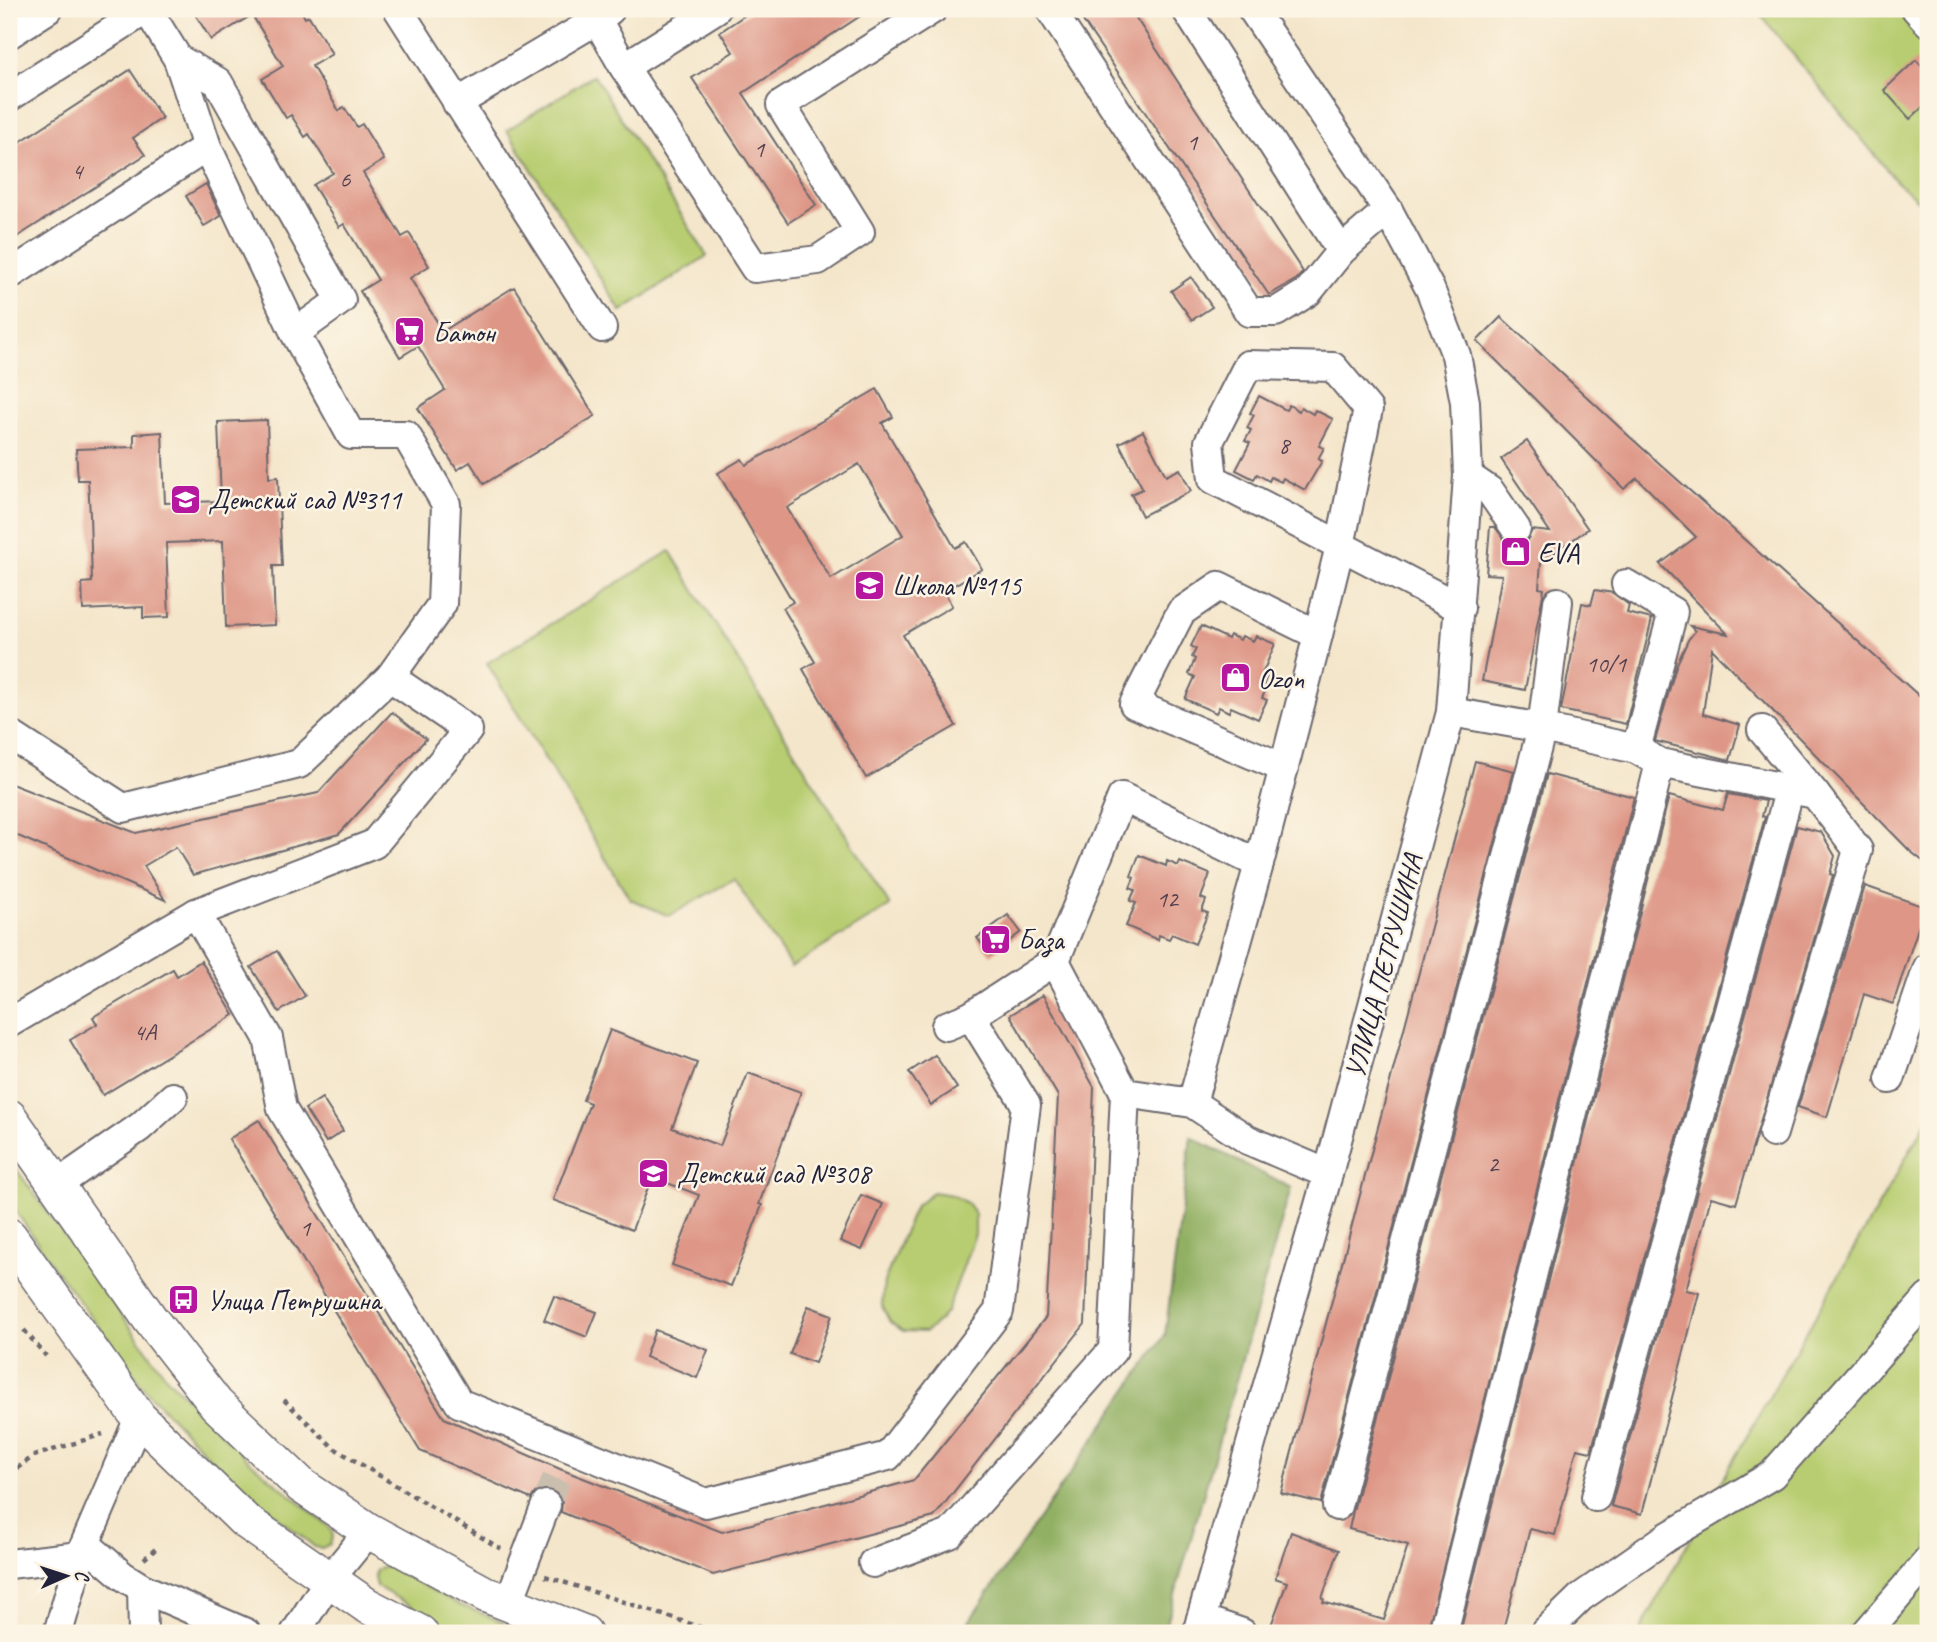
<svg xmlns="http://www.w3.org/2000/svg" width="1937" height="1642" font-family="Caveat,sans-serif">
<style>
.green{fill:#b8cd71;stroke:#6d7856;stroke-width:2}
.forest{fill:#92b063;stroke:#5a694f;stroke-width:2}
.building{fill:#de9787;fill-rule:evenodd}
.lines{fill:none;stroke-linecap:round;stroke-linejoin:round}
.minor-tunnel{stroke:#cabfae;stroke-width:28;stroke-dasharray:28 14;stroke-linecap:butt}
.minor-casing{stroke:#6c676d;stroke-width:32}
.major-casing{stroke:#6c676d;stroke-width:38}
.path{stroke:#6c676d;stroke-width:4.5;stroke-dasharray:5 5;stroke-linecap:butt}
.minor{stroke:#fff;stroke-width:28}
.major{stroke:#fff;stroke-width:35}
.labels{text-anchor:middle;stroke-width:5;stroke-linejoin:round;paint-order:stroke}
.number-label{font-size:24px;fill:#513f4e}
.poi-label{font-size:28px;fill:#22223b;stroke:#fcf5e5;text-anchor:start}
.street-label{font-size:28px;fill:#22223b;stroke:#fcf5e5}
</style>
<rect width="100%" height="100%" fill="#fcf5e5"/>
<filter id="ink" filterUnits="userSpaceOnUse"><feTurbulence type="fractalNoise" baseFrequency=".0143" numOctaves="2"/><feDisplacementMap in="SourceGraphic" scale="14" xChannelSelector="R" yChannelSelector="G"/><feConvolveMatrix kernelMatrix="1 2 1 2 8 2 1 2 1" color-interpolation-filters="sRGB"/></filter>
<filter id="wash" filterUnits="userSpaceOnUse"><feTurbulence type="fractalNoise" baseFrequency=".00686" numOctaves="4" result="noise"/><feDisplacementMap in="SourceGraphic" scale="28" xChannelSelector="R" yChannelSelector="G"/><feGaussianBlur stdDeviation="1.57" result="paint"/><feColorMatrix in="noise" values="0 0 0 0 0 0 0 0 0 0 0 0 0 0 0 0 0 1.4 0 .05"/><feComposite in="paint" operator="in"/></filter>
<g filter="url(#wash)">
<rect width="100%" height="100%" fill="#f4e6cb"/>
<g class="green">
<path d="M1756,9H1928V209L1896,181Z"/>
<path d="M594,75L707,256L621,311L507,130Z"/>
<path d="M670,551L890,906L791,967L734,879L669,916L630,899L487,663Z"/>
<path d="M1928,1119V1633H1639L1723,1478Z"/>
<path d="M9,1159L168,1379L247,1459L329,1527L333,1535L330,1544L322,1548L315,1547L230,1479L148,1393L53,1266L9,1201Z"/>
<path d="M933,1192L952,1195L967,1203L975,1214V1234L947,1311L936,1324L925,1332L903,1331L890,1322L882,1306L884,1282L915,1206Z"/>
<path d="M387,1566L458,1604L530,1633H462L450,1628L376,1586L374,1577L376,1570Z"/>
</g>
<path class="forest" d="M1191,1137L1291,1188L1164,1633H961L1165,1335Z"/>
<g id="blocks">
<g class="building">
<path d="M192,9H300L305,18L309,16L332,54L312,66L339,111L344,107L357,127L362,124L384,160L363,173L402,237L409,233L429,266L410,278L443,331L514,287L595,416L484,484L470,462L457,470L418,408L445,390L418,346L400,357L360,291L378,280L344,224L339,227L313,185L333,173L309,134L305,137L291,115L286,118L262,79L283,66L252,15L211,40Z"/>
<path d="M754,9H871L743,93L816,205L788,223L692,78L733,52L720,32Z"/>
<path d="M1075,9H1130L1303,272L1297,279L1269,295Z"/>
<path d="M1916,60L1928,73V102L1910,119L1884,90Z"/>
<path d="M130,70L162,118L133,138L145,155L9,242V149Z"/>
<path d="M206,184L221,216L204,226L186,196Z"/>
<path d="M1191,277L1212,307L1192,320L1171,291Z"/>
<path d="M1501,317L1630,437L1928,704V865L1910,851L1712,649L1703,714L1740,725L1730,760L1655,741L1676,666L1688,640L1695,631L1690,626L1728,634L1660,564L1696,537L1637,478L1624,489L1477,341Z"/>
<path d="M877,389L893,417L882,423L955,548L966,542L982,569L944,591L952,606L903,635L956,726L866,778L803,669L815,662L783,608L793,602L718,473L742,459L746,465ZM859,464L903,535L831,579L787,508Z"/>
<path d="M1259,396L1286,410L1289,405L1299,411L1301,407L1313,414L1315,410L1333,419L1319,446L1324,448L1318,459L1322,461L1305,490L1283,478L1281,482L1271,477L1269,481L1257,474L1254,479L1236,470L1250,443L1245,441L1251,430L1247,428L1254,415L1250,413Z"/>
<path d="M267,420L269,478L278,477L280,527L282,566H273L275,625L226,627L223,541L166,543L169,617L143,618V607L83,610L82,583L92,582L90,515L88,480H78L76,449L134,447V434L162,432L165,503L221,501L218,422Z"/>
<path d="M1143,431L1166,476L1180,469L1191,491L1142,516L1131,494L1143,489L1119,443Z"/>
<path d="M1527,441L1588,529L1541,562L1539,588L1544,589L1525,690L1482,681L1502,575L1486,574L1490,527H1495L1508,544L1517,546L1526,542L1532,530L1550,532L1501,459Z"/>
<path d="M1595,590L1613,593L1629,605L1627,613L1652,619L1626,724L1561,710L1582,603L1591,605Z"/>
<path d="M1201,626L1228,639L1230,635L1240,640L1242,636L1253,641L1256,636L1275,644L1263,672L1268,674L1263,685L1267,687L1262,698L1267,700L1258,719L1231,707L1229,712L1219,707L1216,713L1185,699L1195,677L1189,674L1195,659L1192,657L1196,649L1191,646Z"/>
<path d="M392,712L426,739L339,834L193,875L176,847L144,866L165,900L9,832V783L136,833L318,793Z"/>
<path d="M1475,761L1514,771L1321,1503L1281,1493Z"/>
<path d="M1547,774L1634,797L1427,1633H1285L1270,1628L1287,1582L1275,1578L1291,1532L1339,1550L1322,1598L1324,1599L1323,1602L1384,1620L1408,1545L1349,1529L1353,1511Z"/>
<path d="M1728,794L1766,801L1762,816L1765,817L1591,1452L1577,1449L1555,1535L1530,1529L1502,1633H1460L1669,796L1723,810Z"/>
<path d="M1797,826L1821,832L1835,856L1830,874L1833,875L1736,1204L1711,1197L1686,1290L1699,1293L1642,1514L1611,1506Z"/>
<path d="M1139,855L1166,866L1167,861L1178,866L1180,862L1210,874L1201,898L1206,900L1202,911L1208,913L1195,944L1172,934L1169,939L1159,935L1158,940L1126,926L1136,903L1130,901L1135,890L1130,888L1134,878L1131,876Z"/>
<path d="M1865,886L1925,907L1893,1004L1864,994L1827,1117L1798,1107Z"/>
<path d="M1008,915L1021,932L991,955L977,938Z"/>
<path d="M277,951L305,996L279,1012L251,967Z"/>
<path d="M201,961L234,1015L103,1095L70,1040L97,1024L93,1017L173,969L177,976Z"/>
<path d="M1043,995L1094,1087L1085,1324L934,1517L713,1575L561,1512L562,1502L558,1494L553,1490L543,1489L535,1493L531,1499L420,1451L229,1139L259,1120L444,1418L560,1469L722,1532L914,1480L1046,1317L1058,1096L1010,1015Z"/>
<path d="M610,1030L697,1063L672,1128L720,1146L748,1073L801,1092L759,1204L762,1205L731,1286L672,1265L699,1195L652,1177L632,1230L553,1200L590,1103L583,1100Z"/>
<path d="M935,1055L957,1088L931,1105L909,1072Z"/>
<path d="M322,1098L343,1131L326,1142L305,1109Z"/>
<path d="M861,1195L883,1204L862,1250L840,1241Z"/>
<path d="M554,1296L597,1312L587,1337L544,1320Z"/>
<path d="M808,1306L832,1315L815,1363L790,1354Z"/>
<path d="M655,1330L708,1350L697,1378L645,1357Z"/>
</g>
</g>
</g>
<g filter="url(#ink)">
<use href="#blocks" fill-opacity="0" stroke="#6c676d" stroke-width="2"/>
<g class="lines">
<path class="minor-tunnel" d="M546,1505L560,1469"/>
<defs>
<g id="minor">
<path d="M398,9L602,328"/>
<path d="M1050,9L1249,312H1276L1308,292L1341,251L1388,210"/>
<path d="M1186,9L1341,251"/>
<path d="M1916,9L1928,22"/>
<path d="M597,20L624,67L755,268L818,260L860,232L781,105L933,9"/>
<path d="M9,34L48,9"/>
<path d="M178,59L207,147L295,333"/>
<path d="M624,67L716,9"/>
<path d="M9,97L147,9"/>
<path d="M457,103L597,20L610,10"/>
<path d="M9,275L207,147"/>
<path d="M1468,476L1490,491L1516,529"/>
<path d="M1626,584L1673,612L1636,749"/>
<path d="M1451,712L1542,728L1636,749L1660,763L1815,794L1858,850L1773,1133"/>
<path d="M1762,730L1815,794"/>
<path d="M9,734L123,808L299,764L390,677L442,604L446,504L406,435H351L295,333L341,300L218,82L178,59L147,9"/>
<path d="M1284,768L1134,704L1181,612L1219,586L1318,635"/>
<path d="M196,913L268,1038L282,1109L459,1403L706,1503L888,1456L999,1311L1026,1105L971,1016L946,1026"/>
<path d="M1055,961L1122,797L1259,864"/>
<path d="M971,1016L1055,961L1125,1093L1192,1103L1248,1140L1328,1174"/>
<path d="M9,1023L196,913L374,844L468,730L390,677"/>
<path d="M1890,1079L1928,967"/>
<path d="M1192,1103L1259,864L1318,635L1340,546L1368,409L1333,367L1248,365L1209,442L1213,479L1460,608"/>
<path d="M55,1186L140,1127L173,1097"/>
<path d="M1596,1497L1790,788"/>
<path d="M1337,1506L1542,728L1558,602"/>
<path d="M87,1545L123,1576L142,1588L246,1633"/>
<path d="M873,1563L950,1534L1113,1350L1125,1093"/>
<path d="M9,1564L80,1556"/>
<path d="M142,1588L143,1633"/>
<path d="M508,1604L546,1505"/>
<path d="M1201,1619L1242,1633"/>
<path d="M58,1633L80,1556L139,1418"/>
<path d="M295,1633L329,1580L369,1531"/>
<path d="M1197,1633L1328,1174L1451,712L1468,476L1465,402L1456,355L1430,289L1388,210L1252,9"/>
<path d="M1443,1633L1660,763"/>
<path d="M1544,1633L1581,1597L1667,1537L1772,1475L1928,1298"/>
<path d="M1866,1633L1928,1561"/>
</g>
<g id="major">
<path d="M9,1117L150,1319L216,1404L302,1486L369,1531L487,1595L584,1633"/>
<path d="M9,1236L139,1418L244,1520L366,1605L420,1633"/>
</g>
</defs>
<use href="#minor" class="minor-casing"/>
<use href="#major" class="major-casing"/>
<g class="path">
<path d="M24,1330L46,1356"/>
<path d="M284,1400L334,1448L501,1549"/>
<path d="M9,1474L34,1456L103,1434"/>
<path d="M144,1559L159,1546"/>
<path d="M545,1576L718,1633"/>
</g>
<use href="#minor" class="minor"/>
<use href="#major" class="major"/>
</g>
</g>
<defs>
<symbol id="supermarket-square" viewBox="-11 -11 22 22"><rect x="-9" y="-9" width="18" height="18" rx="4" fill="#b5179e" stroke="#fcf5e5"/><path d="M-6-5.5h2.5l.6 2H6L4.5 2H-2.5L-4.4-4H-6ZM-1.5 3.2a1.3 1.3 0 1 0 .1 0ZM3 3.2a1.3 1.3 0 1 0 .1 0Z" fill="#fff"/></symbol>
<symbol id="school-square" viewBox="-11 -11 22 22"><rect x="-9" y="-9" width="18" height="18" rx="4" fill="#b5179e" stroke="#fcf5e5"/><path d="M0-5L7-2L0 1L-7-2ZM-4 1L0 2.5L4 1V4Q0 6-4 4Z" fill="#fff"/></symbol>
<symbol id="shop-square" viewBox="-11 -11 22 22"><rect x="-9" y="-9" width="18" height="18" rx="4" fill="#b5179e" stroke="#fcf5e5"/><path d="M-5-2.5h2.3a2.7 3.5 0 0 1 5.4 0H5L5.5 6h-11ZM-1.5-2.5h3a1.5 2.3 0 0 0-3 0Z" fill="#fff"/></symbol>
<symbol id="bus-square" viewBox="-11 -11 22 22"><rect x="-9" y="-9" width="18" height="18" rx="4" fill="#b5179e" stroke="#fcf5e5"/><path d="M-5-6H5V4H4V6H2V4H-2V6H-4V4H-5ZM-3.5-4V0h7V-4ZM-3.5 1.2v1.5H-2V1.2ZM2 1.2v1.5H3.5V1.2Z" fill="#fff"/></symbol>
</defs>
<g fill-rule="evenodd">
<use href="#supermarket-square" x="392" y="314" width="35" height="35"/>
<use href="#school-square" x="168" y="482" width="35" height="35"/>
<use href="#shop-square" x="1498" y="534" width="35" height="35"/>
<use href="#school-square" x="852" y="568" width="35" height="35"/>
<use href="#shop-square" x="1218" y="660" width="35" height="35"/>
<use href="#supermarket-square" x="978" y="922" width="35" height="35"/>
<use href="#school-square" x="636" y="1156" width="35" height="35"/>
<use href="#bus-square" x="166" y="1282" width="35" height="35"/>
</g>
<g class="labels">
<g class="number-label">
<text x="1192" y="150">1</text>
<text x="759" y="157">1</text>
<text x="77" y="179">4</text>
<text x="345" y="187">6</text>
<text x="1284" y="453">8</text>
<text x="1606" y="672">10/1</text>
<text x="1167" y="907">12</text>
<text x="145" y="1040">4А</text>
<text x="1493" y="1172">2</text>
<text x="305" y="1236">1</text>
</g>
<g class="poi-label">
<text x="433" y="342">Батон</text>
<text x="208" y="509">Детский сад №311</text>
<text x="1538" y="562">EVA</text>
<text x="892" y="595">Школа №115</text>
<text x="1258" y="688">Ozon</text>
<text x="1018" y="949">База</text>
<text x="677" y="1183">Детский сад №308</text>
<text x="207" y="1310">Улица Петрушина</text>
</g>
<g class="street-label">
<text transform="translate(1383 966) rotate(-75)" y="10">УЛИЦА ПЕТРУШИНА</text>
</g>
</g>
<rect width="1937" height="1642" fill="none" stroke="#fcf5e5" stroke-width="35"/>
<g transform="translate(66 1576) rotate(87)" stroke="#fcf5e5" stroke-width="5" paint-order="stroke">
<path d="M0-5L12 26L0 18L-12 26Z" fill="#22223b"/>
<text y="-10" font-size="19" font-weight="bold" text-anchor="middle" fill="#22223b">С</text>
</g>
</svg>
